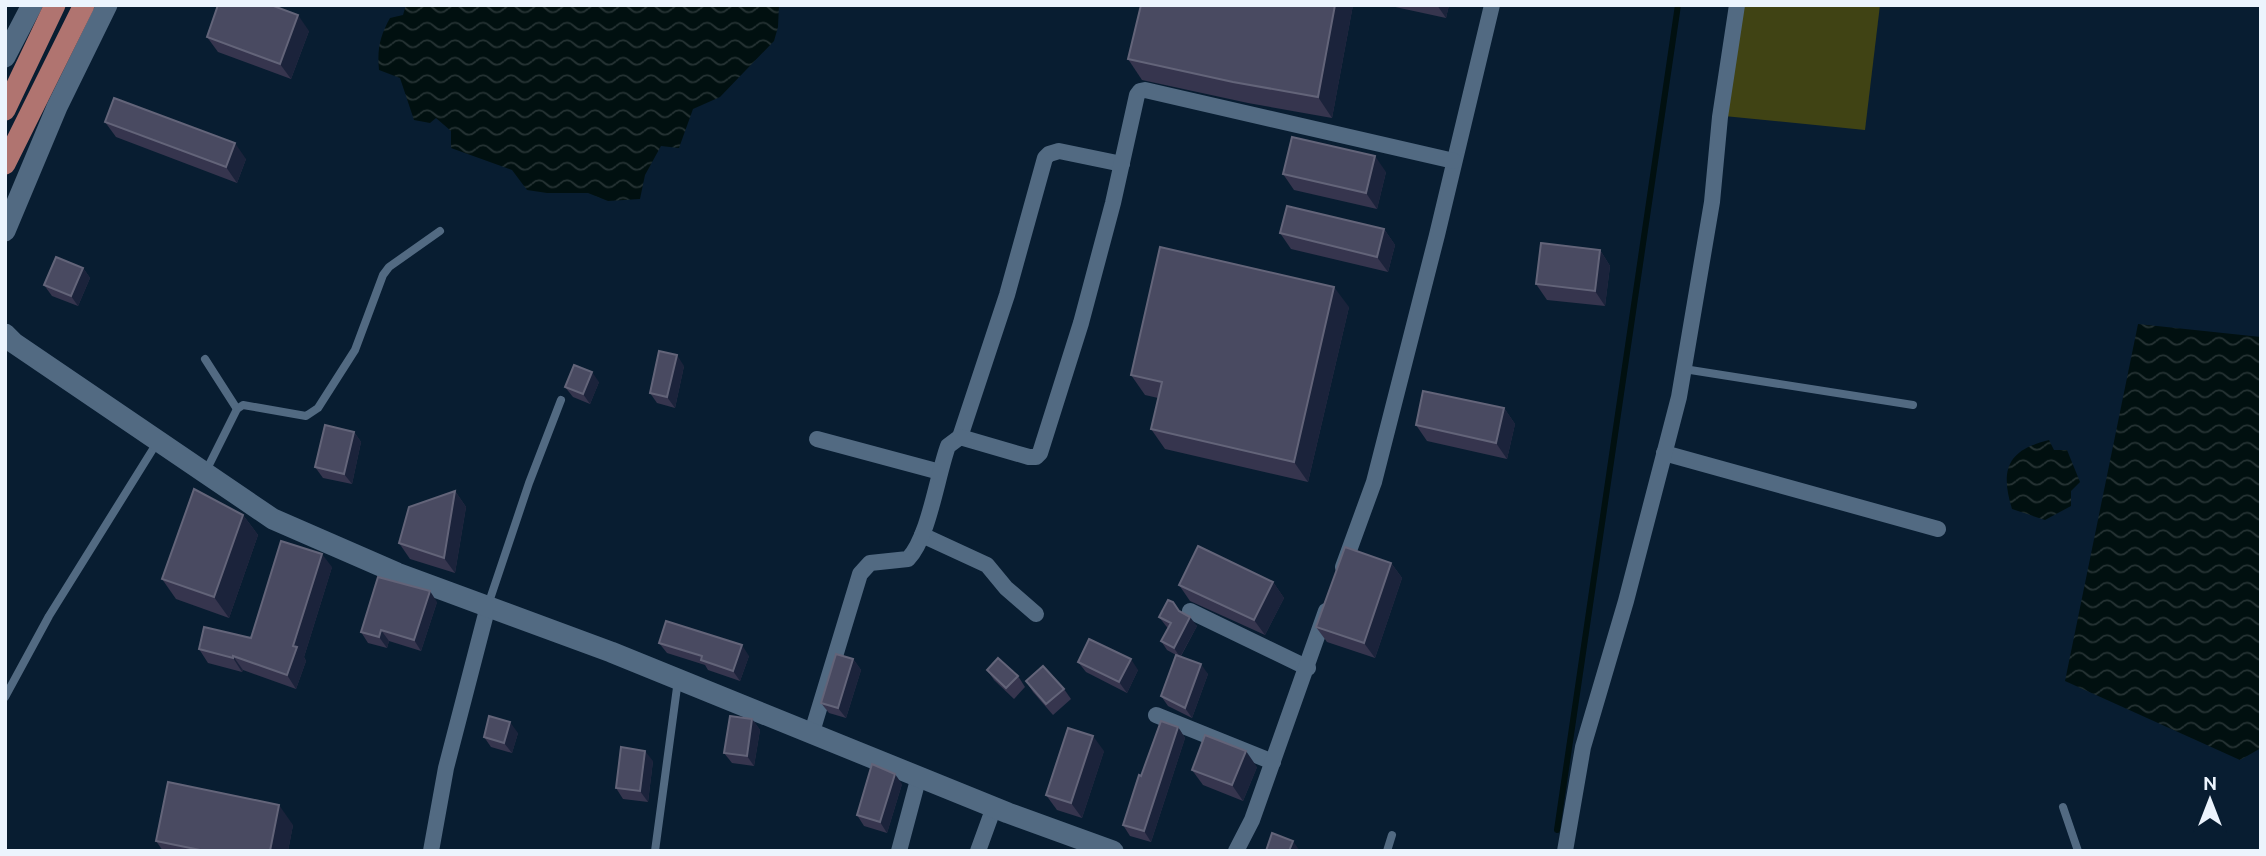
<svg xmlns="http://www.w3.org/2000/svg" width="2266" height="856" font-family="Ubuntu,sans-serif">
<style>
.park{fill:#404314}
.water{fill:url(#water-waves)}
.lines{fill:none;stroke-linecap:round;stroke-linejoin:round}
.stream{stroke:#011010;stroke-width:6}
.lane{stroke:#526a82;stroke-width:8}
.street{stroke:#526a82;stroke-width:16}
.secondary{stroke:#526a82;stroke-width:21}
.primary{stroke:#b07470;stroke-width:21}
.wall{fill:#36354e}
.shaded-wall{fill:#1b233b}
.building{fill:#494a61;stroke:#636479;stroke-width:2}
</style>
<defs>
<pattern id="water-waves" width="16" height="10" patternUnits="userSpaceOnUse" patternTransform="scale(1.75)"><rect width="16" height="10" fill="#011010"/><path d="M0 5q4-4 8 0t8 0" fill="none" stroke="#263334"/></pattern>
</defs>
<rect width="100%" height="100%" fill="#081d31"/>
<path class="park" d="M1739,5H1880L1865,130L1724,116Z"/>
<g class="water">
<path d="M406,5H779L778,27L774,41L720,97L693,109L679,148L661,146L645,175L640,199L608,201L588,193H547L527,190L512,170L451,148V131L436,118L430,123L414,120L400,78L379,70C377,49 380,36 390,18L403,15Z"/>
<path d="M2138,324L2261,337V748L2240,760L2065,681Z"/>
<path d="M2049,440L2054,450H2067L2080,482L2071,491V506L2045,520L2012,509C2000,470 2007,450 2049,440Z"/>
</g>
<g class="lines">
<path class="stream" d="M1557,830L1678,5"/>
<g class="lane">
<path d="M205,359L237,409"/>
<path d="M1684,369L1913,405"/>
<path d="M206,471L237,409L243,405L306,416L318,408L355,350L383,275L389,267L440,231"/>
<path d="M488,605L529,483L561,400"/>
<path d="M5,697L49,616L158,441"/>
<path d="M2063,807L2078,851"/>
<path d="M655,851L678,680"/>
<path d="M1387,851L1392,835"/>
</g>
<g class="street">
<path d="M960,437L1007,295L1045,158L1049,154L1059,151L1122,164"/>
<path d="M817,439L940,472"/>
<path d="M1664,453L1938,529"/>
<path d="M922,535L987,565L1006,588L1036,614"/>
<path d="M1343,567L1374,482L1437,235L1492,5"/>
<path d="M1190,611L1308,668"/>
<path d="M1156,715L1273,762"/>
<path d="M812,732L860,574L870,563L908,559C929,537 937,476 948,446L960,437L1029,457H1036L1040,453L1081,323L1113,203L1137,95L1140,91L1145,90L1454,161"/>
<path d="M431,851L446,768L488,606"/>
<path d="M899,851L919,776"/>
<path d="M978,851L994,807"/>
<path d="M1236,851L1252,820L1326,611"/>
<path d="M1565,851L1583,747L1626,601L1679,397L1712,202L1720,117L1737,5"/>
</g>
<g class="secondary">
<path d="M5,57L32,5"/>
<path d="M5,231L57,107L107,5"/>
<path d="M5,334L14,343L273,519L397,573L611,652L1008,813L1113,851"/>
</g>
<g class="primary">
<path d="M5,110L55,5"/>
<path d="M5,164L84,5"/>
</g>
</g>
<g class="wall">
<path d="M1353,5L1332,118L1248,103L1142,80L1128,59Z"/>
<path d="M1386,5H1449L1446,18Z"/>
<path d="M309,31L291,79L218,52L207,37Z"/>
<path d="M105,122L246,159L237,183L116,137Z"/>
<path d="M1386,172L1377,209L1294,190L1283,174Z"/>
<path d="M1384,229L1395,245L1388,272L1291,249L1280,233Z"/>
<path d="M1600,250L1610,266L1605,306L1547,300L1536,284Z"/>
<path d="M83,268L90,278L78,306L52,296L44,285Z"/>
<path d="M1349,307L1308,482L1165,449L1151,429L1158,398L1145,395L1131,375Z"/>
<path d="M684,366L675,408L657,403L650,393Z"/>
<path d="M599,382L590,404L573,397L565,387Z"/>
<path d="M1504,408L1515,424L1507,459L1427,441L1416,425Z"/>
<path d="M354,432L361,442L352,484L323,478L315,467Z"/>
<path d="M455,491L466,507L455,573L410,559L399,543Z"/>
<path d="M243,515L258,535L229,618L176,599L162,579Z"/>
<path d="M1391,563L1402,578L1375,658L1327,642L1316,627Z"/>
<path d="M332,567L304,657L306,661L296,689L243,670L242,672L208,663L199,649L251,638Z"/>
<path d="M1273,582L1284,598L1265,635L1190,601L1179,585Z"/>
<path d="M437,602L421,651L389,641L387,648L368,643L361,632Z"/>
<path d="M1180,612L1197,626L1181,656L1208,674L1192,718L1168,706L1161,696L1176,655L1167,650L1161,641L1168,628L1166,626L1159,617Z"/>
<path d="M659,643L749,656L740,681L708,670L705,665L667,653Z"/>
<path d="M853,659L861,670L846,718L829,713L821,703Z"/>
<path d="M1078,662L1138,670L1127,693L1086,672Z"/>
<path d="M987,670L1018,676L1025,687L1014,699L994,680Z"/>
<path d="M1026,681L1064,689L1071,699L1053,715L1033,692Z"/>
<path d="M752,719L760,730L754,766L732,763L724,753Z"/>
<path d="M1178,727L1185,738L1151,842L1130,836L1123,825L1141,776Z"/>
<path d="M518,733L512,753L491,747L484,737Z"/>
<path d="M1104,751L1082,818L1057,810L1046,795Z"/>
<path d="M653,761L648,802L623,799L616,788Z"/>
<path d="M1257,767L1243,801L1203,785L1192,770Z"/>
<path d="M902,784L887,833L864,826L857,815Z"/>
<path d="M293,825L288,851H163L156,841Z"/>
</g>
<g class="shaded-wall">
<path d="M1335,5H1353L1332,118L1318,97Z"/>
<path d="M1437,5H1449L1446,18Z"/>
<path d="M298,15L309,31L291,79L280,64Z"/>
<path d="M235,143L246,159L237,183L226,167Z"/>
<path d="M1375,156L1386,172L1377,209L1366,193Z"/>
<path d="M1384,229L1395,245L1388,272L1377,257Z"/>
<path d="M1600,250L1610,266L1605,306L1595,291Z"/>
<path d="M83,268L90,278L78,306L71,296Z"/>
<path d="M1334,287L1349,307L1308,482L1294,462Z"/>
<path d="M677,355L684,366L675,408L667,397Z"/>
<path d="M592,372L599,382L590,404L583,394Z"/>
<path d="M1504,408L1515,424L1507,459L1496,443Z"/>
<path d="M354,432L361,442L352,484L344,474Z"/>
<path d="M455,491L466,507L455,573L444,558Z"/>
<path d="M243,515L258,535L229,618L214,597Z"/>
<path d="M322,554L332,567L304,657L306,661L296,689L287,675L293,646Z"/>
<path d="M1391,563L1402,578L1375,658L1364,643Z"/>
<path d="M1273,582L1284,598L1265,635L1254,620Z"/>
<path d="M430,591L437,602L421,651L414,640Z"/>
<path d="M1190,617L1197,626L1180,657L1174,648Z"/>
<path d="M381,630L389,641L387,648L379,637Z"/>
<path d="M742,645L749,656L740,681L733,671Z"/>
<path d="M233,656L243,670L242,672L233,658Z"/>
<path d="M853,659L861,670L846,718L838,708Z"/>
<path d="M1131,659L1138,670L1127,693L1119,682Z"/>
<path d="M1201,664L1208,674L1192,718L1185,708Z"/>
<path d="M752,719L760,730L754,766L747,756Z"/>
<path d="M510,722L518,733L512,753L504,743Z"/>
<path d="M1178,727L1185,738L1151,842L1144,831Z"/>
<path d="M1093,736L1104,751L1082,818L1071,803Z"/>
<path d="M645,751L653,761L648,802L640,791Z"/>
<path d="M1246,751L1257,767L1243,801L1232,785Z"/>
<path d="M895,774L902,784L887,833L880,822Z"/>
<path d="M279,805L293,825L288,851H270Z"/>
<path d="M1293,841L1300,851H1289Z"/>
</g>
<g class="building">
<path d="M218,5H271L298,15L280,64L207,37Z"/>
<path d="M1141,5H1335L1318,97L1233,82L1128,59Z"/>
<path d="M114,98L235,143L226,167L105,122Z"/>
<path d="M1292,137L1375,156L1366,193L1283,174Z"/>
<path d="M1287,206L1384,229L1377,257L1280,233Z"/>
<path d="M1541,243L1600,250L1595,291L1536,284Z"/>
<path d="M1160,247L1334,287L1294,462L1151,429L1162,382L1131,375Z"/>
<path d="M56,257L83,268L71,296L44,285Z"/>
<path d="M659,351L677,355L667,397L650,393Z"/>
<path d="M574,365L592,372L583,394L565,387Z"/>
<path d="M1423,391L1504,408L1496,443L1416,425Z"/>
<path d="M325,425L354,432L344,474L315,467Z"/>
<path d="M194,489L243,515L214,597L162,579Z"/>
<path d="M455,491L444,558L399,543L409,507Z"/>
<path d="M281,541L322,554L293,646L297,647L287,675L233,656V658L199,649L204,627L251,638Z"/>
<path d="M1198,546L1273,582L1254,620L1179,585Z"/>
<path d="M1345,547L1391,563L1364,643L1316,627Z"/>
<path d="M378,577L430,591L414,640L381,630L379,637L361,632Z"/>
<path d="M1168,600L1173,602L1179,611L1190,617L1174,648L1161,641L1171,623L1159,617Z"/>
<path d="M666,621L742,645L733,671L701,660L702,656L659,643Z"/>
<path d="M1089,639L1131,659L1119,682L1078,662Z"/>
<path d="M836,654L853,659L838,708L821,703Z"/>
<path d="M1176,655L1201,664L1185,708L1161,696Z"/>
<path d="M998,658L1018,676L1006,688L987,670Z"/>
<path d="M1043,666L1064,689L1046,704L1026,681Z"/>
<path d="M489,716L510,722L504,743L484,737Z"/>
<path d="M730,716L752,719L747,756L724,753Z"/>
<path d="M1161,721L1178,727L1144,831L1123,825L1139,775L1141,776Z"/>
<path d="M1068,728L1093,736L1071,803L1046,795Z"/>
<path d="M1205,735L1246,751L1232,785L1192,770Z"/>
<path d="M621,747L645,751L640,791L616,788Z"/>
<path d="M872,764L895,774L880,822L857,815Z"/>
<path d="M168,782L279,805L270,851H205L156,841Z"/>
<path d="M1272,833L1293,841L1289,851H1266Z"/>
</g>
<rect width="2266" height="856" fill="none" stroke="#ecf4fd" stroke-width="14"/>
<g transform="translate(2210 800)" stroke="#081d31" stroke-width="5" paint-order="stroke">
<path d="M0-5L12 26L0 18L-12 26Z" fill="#ecf4fd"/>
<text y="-10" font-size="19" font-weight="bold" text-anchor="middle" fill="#ecf4fd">N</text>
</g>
</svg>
